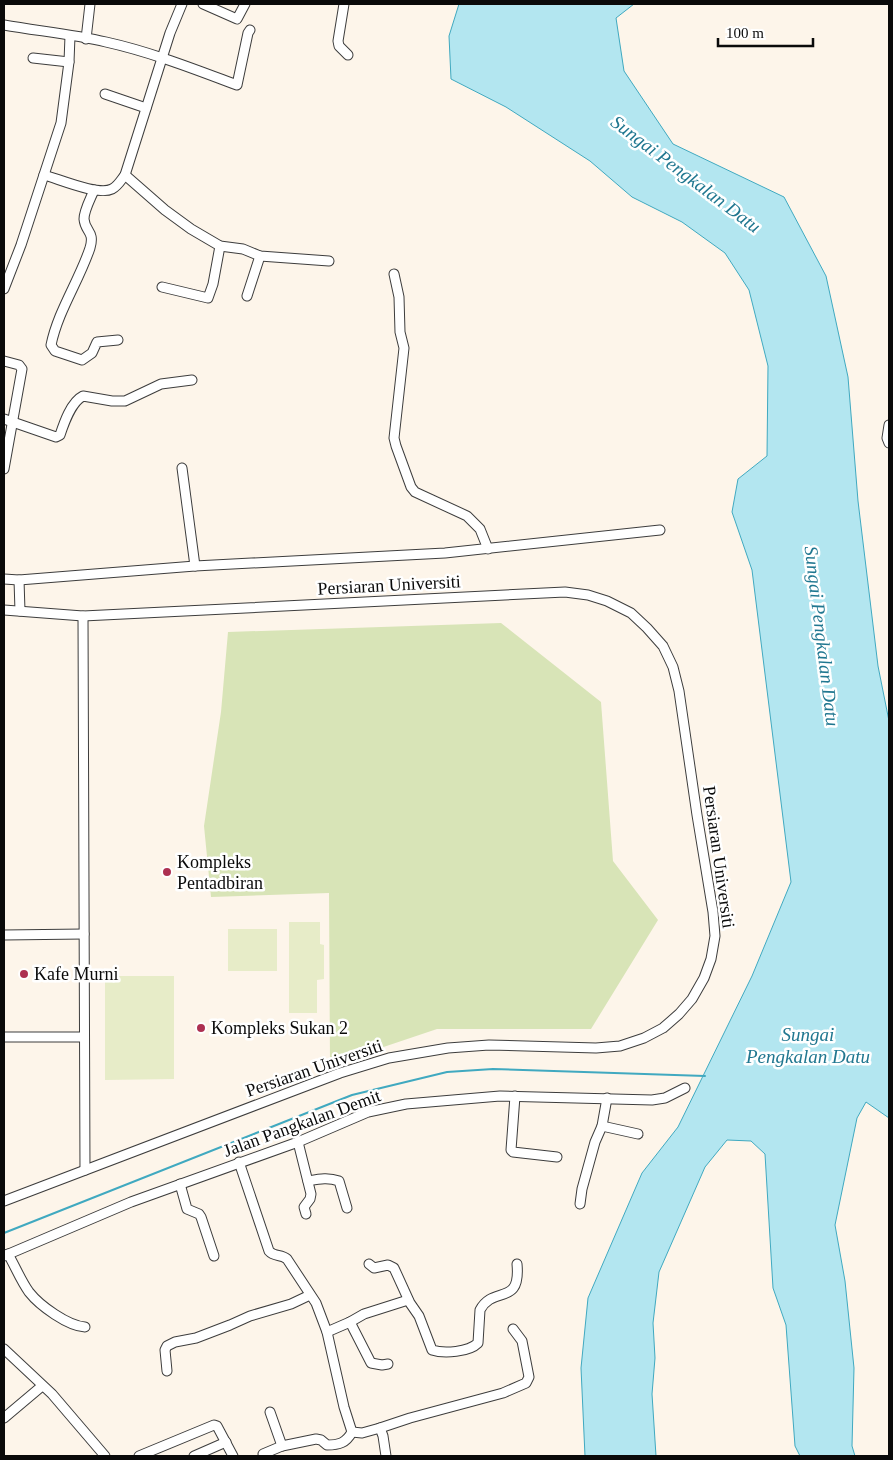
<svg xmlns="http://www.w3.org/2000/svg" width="893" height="1460" font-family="Georgia,serif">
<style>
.green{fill:#d8e4b7}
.pitch{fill:#e7ecc8}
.water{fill:#b3e6f0;stroke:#40a9c0}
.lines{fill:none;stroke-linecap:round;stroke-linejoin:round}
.stream{stroke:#40a9c0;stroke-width:2}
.minor-casing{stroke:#3d3d3d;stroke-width:11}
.minor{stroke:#fff;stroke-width:9}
.poi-dot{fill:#ad3051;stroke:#fff;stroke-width:2}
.labels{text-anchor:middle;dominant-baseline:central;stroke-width:5;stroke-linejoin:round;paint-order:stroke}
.street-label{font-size:18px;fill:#0a0a0a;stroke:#fff}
.poi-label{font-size:18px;fill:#0a0a0a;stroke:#fff;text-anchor:start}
.water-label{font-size:19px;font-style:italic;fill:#207790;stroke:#fff}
</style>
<rect width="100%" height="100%" fill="#fdf5ea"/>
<!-- green -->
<polygon class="green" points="501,623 601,702 613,861 658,920 591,1029 437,1029 330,1065 329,893 211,897 204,826 221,712 228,632"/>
<!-- pitch -->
<g class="pitch">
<polygon points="289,922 320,922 320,944 324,945 324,979 317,980 317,1013 289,1013"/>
<rect x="228" y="929" width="49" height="42"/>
<polygon points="105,976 174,976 174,1079 105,1080"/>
</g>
<!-- water -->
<polygon class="water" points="459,4 634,4 616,18 624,71 673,144 784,197 826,276 848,377 858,501 878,666 889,721 889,1118 866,1102 857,1118 835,1225 845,1281 854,1368 852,1446 855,1456 800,1456 795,1446 786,1325 773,1288 765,1154 751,1141 727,1140 705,1167 659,1272 653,1323 655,1358 652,1394 656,1456 585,1456 581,1368 588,1298 642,1173 678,1127 752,976 791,882 752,570 732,512 738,479 767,456 768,366 749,290 725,253 682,222 632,197 590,161 506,107 451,79 449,36"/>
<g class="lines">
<!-- stream -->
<polyline class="stream" points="4,1233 352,1095 447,1072 493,1069 705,1076"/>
<!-- minor casing -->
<g class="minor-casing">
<g id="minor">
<polyline points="203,4 237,19 245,4"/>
<polyline points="344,4 338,41 339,46 348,55"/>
<path d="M 4,25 C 38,31 72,34 106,42 C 151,52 194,69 237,85 L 248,33 L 250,30"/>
<polyline points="86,39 90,4"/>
<polyline points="33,58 69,62"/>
<polyline points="105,94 146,108"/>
<path d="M 44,175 C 59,179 98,196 112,189 C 118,186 121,180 125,175 L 170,33 L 182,4"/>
<polyline points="125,175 165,210 191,229 220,246 243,249 260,256 329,261"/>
<path d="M 94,190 C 91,198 84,210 84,219 C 85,232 95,231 90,248 C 79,281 58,311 51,345 L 55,351 L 82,360 L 92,353 L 97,342 L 118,340"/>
<polyline points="394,274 399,297 400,332 404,348 394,438 396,446 411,487 415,492 467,516 480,529 488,549"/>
<polyline points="162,287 208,298 213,284 220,246"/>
<polyline points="4,289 21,245 61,123 69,62 70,36"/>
<polyline points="247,296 260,256"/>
<polyline points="4,361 19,365 22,369 4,469"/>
<path d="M 4,419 L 56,437 L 60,435 C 64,423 71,402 83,396 L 112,401 L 125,401 L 161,384 L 192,380"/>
<polyline points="889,425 887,438 889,443"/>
<polyline points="182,468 195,566"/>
<polyline points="4,579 19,580 195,566 445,553 660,530"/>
<polyline points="19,580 20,611"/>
<polyline points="4,610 83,616 565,592 588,595 607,601 631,613 647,628 663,646 673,667 679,691 697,815 713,912 715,936 711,959 704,978 692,999 679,1014 663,1028 644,1038 620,1046 596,1048 489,1045 448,1048 389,1058 340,1073 4,1201"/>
<polyline points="83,616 85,1170"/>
<polyline points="4,935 84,934"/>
<polyline points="4,1037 84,1037"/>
<polyline points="515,1096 511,1150 513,1152 557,1157"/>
<polyline points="602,1126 638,1134"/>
<polyline points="298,1142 311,1194 310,1199 304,1207 306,1214"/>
<path d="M 239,1162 L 269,1251 C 274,1257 281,1254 287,1259 L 316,1303 L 327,1332 L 344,1407 L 352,1432"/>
<path d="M 308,1181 C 319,1179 328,1177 339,1181 L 347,1208"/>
<polyline points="180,1184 187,1209 199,1214 201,1217 214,1256"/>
<polyline points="580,1204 582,1189 595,1142 602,1126 607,1098"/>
<path d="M 8,1254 C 15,1266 21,1281 29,1292 C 40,1306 68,1326 85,1327"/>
<polyline points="4,1256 131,1202 298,1142 368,1112 406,1104 500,1096 652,1100 665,1098 685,1088"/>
<path d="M 369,1264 L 374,1268 L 388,1265 L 394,1268 L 410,1303 L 419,1316 L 432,1350 C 444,1354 469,1352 478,1343 L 480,1310 C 493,1285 521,1307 517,1264"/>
<polyline points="350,1322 371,1363 382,1365 388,1364"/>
<polyline points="327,1332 350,1322 364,1314 408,1300"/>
<polyline points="4,1349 52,1394 105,1456"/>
<polyline points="167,1371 165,1350 167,1346 175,1342 196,1338 230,1325 250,1316 291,1304 310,1295"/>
<polyline points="270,1412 282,1446"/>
<polyline points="4,1418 42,1386"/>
<polyline points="380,1428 383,1436 386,1456"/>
<polyline points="352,1432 362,1433 380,1428 410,1418 503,1393 526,1383 529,1377 522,1341 513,1329"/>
<path d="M 263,1454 L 282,1446 L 316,1439 L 321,1440 L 327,1445 C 339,1445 346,1443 352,1432"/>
<polyline points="139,1456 214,1425 217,1426 233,1456"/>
<polyline points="194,1456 226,1442"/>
</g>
</g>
<!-- minor -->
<use href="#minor" class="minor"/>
</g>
<!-- markers -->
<g class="poi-dot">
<circle cx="167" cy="872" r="5"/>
<circle cx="24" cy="974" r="5"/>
<circle cx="201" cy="1028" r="5"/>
</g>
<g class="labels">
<!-- street labels -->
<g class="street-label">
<text transform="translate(389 585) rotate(-3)">Persiaran Universiti</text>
<text transform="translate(719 857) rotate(82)">Persiaran Universiti</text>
<text transform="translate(314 1068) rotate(-19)">Persiaran Universiti</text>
<text transform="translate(302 1123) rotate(-20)">Jalan Pangkalan Demit</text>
</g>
<!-- poi labels -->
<g class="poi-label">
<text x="177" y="862">Kompleks<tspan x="177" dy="21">Pentadbiran</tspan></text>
<text x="34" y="974">Kafe Murni</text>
<text x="211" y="1028">Kompleks Sukan 2</text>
</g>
<!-- water labels -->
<g class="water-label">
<text transform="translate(686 174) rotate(37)">Sungai Pengkalan Datu</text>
<text transform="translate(822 636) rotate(83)">Sungai Pengkalan Datu</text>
<text x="808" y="1034">Sungai<tspan x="808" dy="22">Pengkalan Datu</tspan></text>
</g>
</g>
<!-- border -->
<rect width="893" height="1460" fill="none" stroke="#0a0a0a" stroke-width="10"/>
<!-- scale -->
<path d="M718 38v8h95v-8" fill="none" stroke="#0a0a0a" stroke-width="2.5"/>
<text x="726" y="38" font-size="15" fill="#0a0a0a" stroke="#ffffff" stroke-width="4" paint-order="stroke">100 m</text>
</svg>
